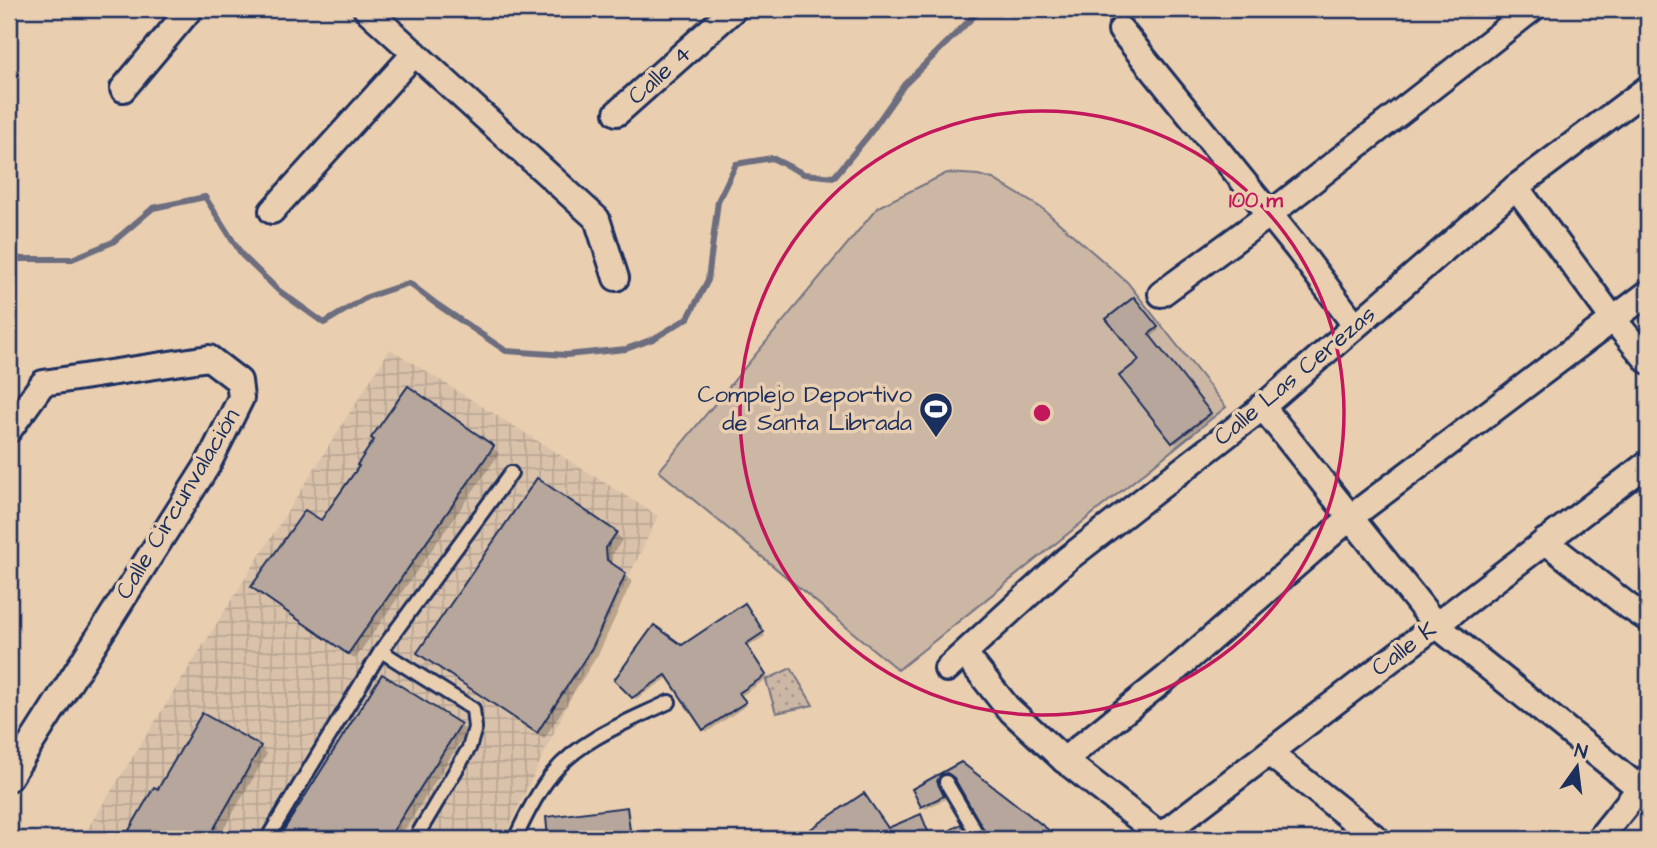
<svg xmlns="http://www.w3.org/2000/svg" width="1657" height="848" font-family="'Architects Daughter',sans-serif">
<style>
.industrial{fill:url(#industrial-grid)}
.grass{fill:url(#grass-dots);stroke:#737381;stroke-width:2}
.park{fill:#cbb7a4;stroke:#737381;stroke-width:2}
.shadow{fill:#0003}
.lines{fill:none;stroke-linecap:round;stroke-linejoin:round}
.stream{stroke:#6c6d7e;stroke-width:6}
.building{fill:#b6a69c;stroke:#1b2f5e;stroke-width:2}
.service-casing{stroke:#1b2f5e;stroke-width:18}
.minor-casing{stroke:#1b2f5e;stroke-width:30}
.service{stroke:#e9ceb0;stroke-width:12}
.minor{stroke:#e9ceb0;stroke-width:24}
.ring{fill:none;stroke:#c2185b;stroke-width:3.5}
.labels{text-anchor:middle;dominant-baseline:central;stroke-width:7;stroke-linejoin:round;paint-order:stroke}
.street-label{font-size:24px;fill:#1b2f5e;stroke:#e9ceb0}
.poi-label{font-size:24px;fill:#1b2f5e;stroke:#e9ceb0;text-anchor:end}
.centre{fill:#c2185b;stroke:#e9ceb0;stroke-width:3.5}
.ring-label{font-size:21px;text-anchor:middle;font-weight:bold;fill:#c2185b;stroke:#e9ceb0;stroke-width:7;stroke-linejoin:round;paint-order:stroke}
</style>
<defs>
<pattern id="industrial-grid" width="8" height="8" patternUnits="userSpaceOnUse" patternTransform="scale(1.75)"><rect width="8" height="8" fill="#dac2aa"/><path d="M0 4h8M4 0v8" fill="none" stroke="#baa795"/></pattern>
<pattern id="grass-dots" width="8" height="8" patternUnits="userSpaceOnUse" patternTransform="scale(1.75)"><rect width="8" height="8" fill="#cbb7a4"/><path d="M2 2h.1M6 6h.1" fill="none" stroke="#a49589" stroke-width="1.8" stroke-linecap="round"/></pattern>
</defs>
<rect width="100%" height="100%" fill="#e9ceb0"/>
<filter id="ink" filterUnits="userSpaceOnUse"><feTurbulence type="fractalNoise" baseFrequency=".0143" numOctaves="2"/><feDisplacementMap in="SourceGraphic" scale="14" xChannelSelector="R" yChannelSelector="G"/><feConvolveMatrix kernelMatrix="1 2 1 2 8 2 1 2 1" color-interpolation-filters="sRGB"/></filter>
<g filter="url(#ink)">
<!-- industrial -->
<polygon class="industrial" points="390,349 658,516 503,839 81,839"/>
<!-- grass -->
<polygon class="grass" points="791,668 813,705 776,713 766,680"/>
<!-- park -->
<polygon class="park" points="947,173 978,175 993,179 1043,209 1127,282 1226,407 898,670 659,471 878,207"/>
<!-- shadow -->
<g class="shadow">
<polygon points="1137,302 1159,330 1150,338 1212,416 1176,444 1142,361"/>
<polygon points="376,440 493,447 499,454 355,659 260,593 321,523 361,466"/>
<polygon points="616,533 622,540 612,555 613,566 632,581 599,653 544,739 419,653"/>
<polygon points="748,608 765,636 747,647 768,678 741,696 747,705 707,732 669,677 636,699 616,680 682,647"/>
<polygon points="382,676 460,725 467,731 399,839 280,839"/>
<polygon points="203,715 260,747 267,754 218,839 126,839 155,789 159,792"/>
<polygon points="961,764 1055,838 989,839 989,834 954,777 949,775 940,781 940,790 946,799 925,809 914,789"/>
<polygon points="863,795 889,830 923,819 932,839 801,839"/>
<polygon points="626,809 629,812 632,839 550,839 548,818"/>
</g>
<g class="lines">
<!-- stream -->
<polyline class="stream" points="9,254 20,259 72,259 113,242 153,208 205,197 242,255 278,290 324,323 367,297 409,283 435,303 506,351 566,355 626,349 653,339 688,318 708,280 718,201 736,164 772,158 804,174 834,177 868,136 904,85 981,9"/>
</g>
<!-- building -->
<g class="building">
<polygon points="1134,297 1158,327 1149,334 1211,413 1172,443 1119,376 1139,360 1106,319"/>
<polygon points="408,386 494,446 348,654 251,587 305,510 321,520 359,466 357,465 374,440 371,438"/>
<polygon points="537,478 617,532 606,548 607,560 626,573 593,646 537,733 417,653"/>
<polygon points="745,603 764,632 746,644 766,675 739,693 746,702 703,730 666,675 632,698 614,680 654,625 682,645"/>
<polygon points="382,674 461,724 388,839 278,839"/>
<polygon points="202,713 261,746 208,839 124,839 154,787 158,789"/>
<polygon points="961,762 1008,798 1060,839 989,839 954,778 947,773 941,775 937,781 944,796 921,807 912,789"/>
<polygon points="864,793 888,828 921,814 931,839 796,839"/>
<polygon points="627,807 631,839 548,839 546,817"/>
<polygon points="961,824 970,839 935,839"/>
</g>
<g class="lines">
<!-- service casing -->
<g class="service-casing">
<g id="service">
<polyline points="381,651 473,709 475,728 469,748 415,839"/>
<polyline points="946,782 980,839"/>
<polyline points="267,839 381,651 511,473"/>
<path d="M 515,839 C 525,817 537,792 553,773 C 582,738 630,721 669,702"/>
</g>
</g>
<!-- minor casing -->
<g class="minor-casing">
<g id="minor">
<polyline points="366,9 597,219 616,278"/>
<polyline points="1121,30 1297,248 1355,325"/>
<polyline points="123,89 190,9"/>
<polyline points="617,113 734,9"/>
<polyline points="1516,187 1613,319 1648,361"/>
<polyline points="272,211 415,53"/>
<polyline points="1161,294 1270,214 1532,9"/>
<polyline points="1262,406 1436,625 1648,795"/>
<polyline points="9,430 43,383 209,358 239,381 241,398 207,466 9,778"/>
<polyline points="1545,541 1628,606 1648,619"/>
<polyline points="965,654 1007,707 1064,760 1165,839"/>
<polyline points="947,669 1066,560 1254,414 1516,187 1648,88"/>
<polyline points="1269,753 1377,839"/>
<polyline points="1064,760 1166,678 1351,517 1648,293"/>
<polyline points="1160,836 1648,463"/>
<polyline points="1599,839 1648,778"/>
</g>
</g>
<!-- service -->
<use href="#service" class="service"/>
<!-- minor -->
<use href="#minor" class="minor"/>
</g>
</g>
<!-- distance rings -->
<circle class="ring" cx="1042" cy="413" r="302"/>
<!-- icons -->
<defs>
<g id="stadium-pin" transform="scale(1.75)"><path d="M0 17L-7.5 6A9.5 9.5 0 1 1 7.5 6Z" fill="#1b2f5e" stroke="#e9ceb0"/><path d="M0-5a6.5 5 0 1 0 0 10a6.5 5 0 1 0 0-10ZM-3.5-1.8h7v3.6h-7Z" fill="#fff"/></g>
</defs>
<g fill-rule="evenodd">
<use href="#stadium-pin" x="936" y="409"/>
</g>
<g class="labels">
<!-- street labels -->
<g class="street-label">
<text transform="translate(660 75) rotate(-42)">Calle 4</text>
<text transform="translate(1295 376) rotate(-40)">Calle Las Cerezas</text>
<text transform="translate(178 504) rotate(-59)">Calle Circunvalación</text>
<text transform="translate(1404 649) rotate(-37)">Calle K</text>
</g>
<!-- poi labels -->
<g class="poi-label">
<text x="912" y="395">Complejo Deportivo<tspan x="912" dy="28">de Santa Librada</tspan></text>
</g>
</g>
<circle cx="1042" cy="413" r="10" class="centre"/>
<g class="ring-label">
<text x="1256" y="207">100 m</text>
</g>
<!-- margin -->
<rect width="1657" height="848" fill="none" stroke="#e9ceb0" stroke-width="35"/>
<rect x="18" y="18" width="1622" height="813" fill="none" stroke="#1b2f5e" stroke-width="2.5" filter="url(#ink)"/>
<!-- north arrow -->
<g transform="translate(1577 767) rotate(14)" stroke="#e9ceb0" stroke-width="5" paint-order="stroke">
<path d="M0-5L12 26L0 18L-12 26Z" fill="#1b2f5e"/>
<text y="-10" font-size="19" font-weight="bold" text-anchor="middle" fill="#1b2f5e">N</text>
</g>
</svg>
